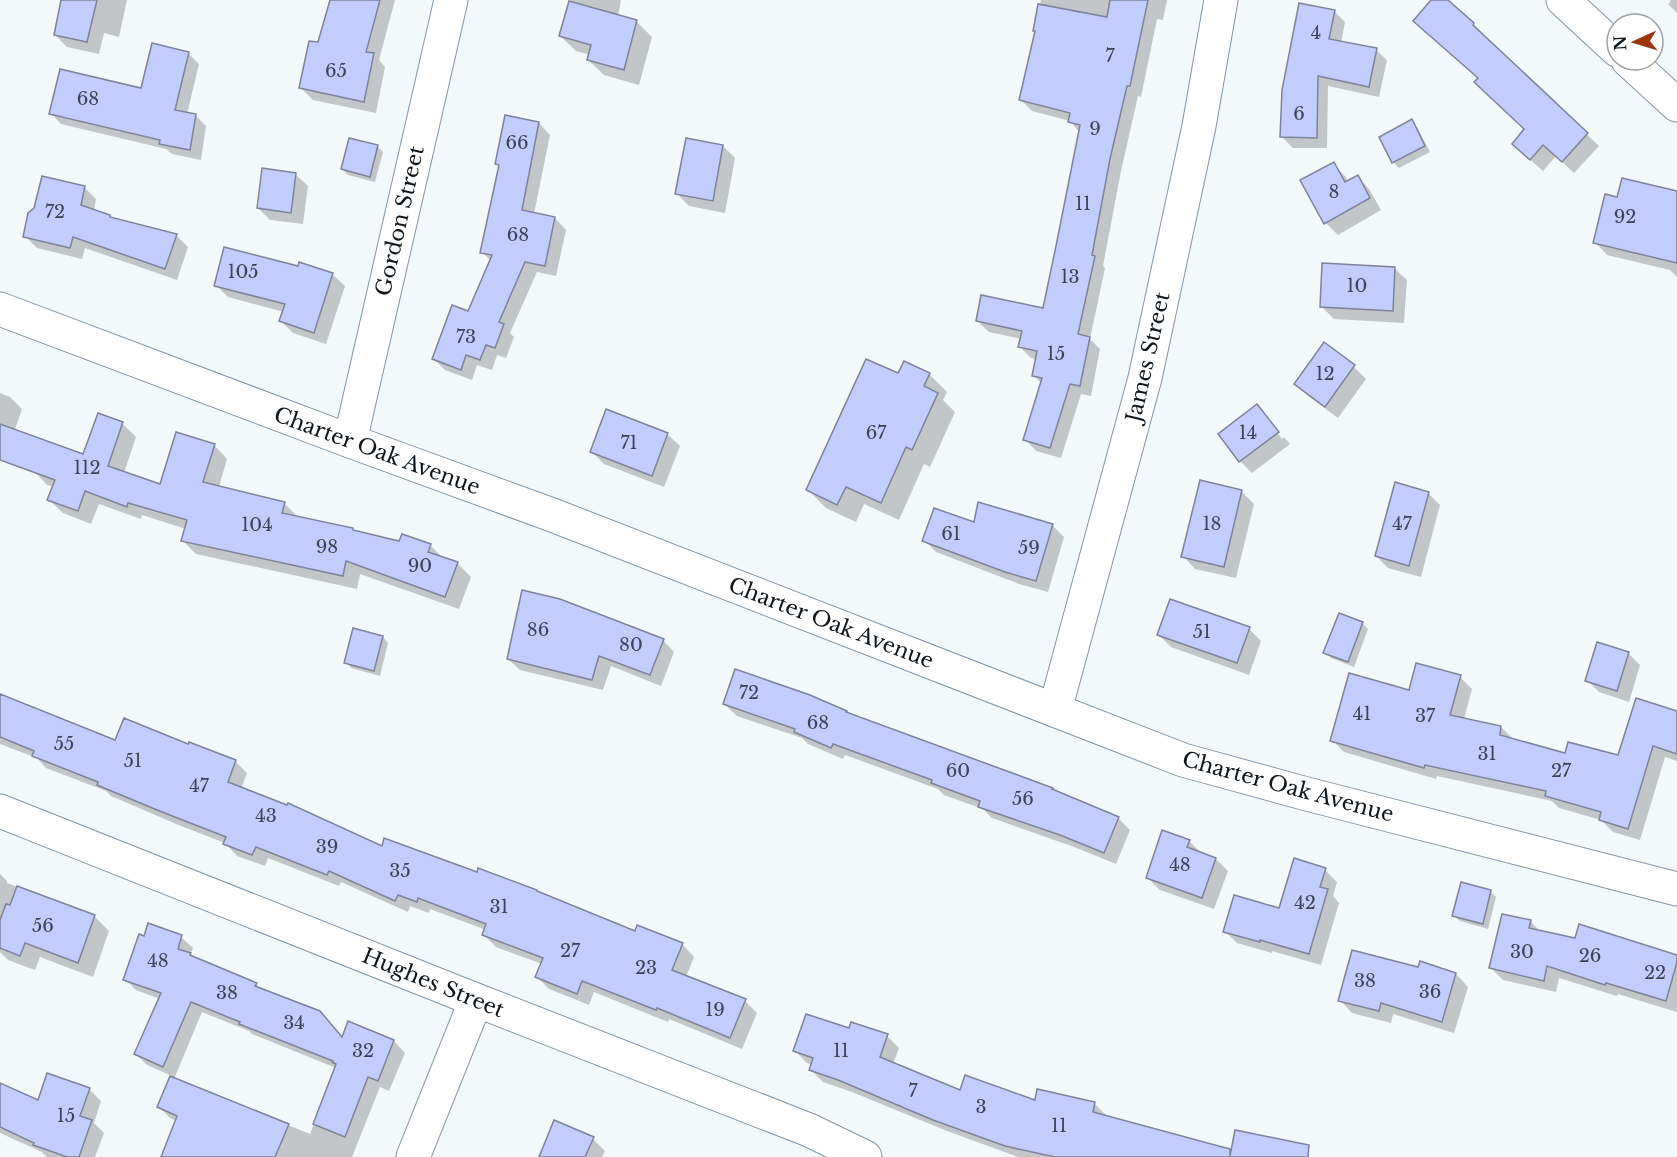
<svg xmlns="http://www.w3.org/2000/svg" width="1677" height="1157" font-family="'Libre Baskerville',serif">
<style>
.shadow{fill:#0003;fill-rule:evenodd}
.building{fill:#c2ccfd;stroke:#7e8399;stroke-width:1.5}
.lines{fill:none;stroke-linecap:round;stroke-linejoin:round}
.street-casing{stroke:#8195a6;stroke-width:35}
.secondary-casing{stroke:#8195a6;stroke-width:35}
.street{stroke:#fff;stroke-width:33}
.secondary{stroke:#fff;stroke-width:33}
.labels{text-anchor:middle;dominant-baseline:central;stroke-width:4.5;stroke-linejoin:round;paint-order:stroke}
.number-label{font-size:18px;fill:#3c4455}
.street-label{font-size:21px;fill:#10171d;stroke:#fff}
</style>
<rect width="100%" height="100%" fill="#f3f8fb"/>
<!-- shadow -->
<g class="shadow">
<polygon points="63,0 127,0 119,37 104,33 99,54 67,47 55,35"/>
<polygon points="331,0 395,0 379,60 385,67 376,113 313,100 301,88 319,44"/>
<polygon points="571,0 621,0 618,16 637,22 652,37 639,85 604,75 588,60 590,55 576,51 560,36"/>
<polygon points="1041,0 1167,0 1163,20 1157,19 1141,97 1138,96 1121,171 1103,266 1105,268 1090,339 1100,349 1091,396 1081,394 1061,458 1036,451 1025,439 1042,384 1034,376 1037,359 1031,358 1020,347 1022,339 989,332 977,321 1044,310 1080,133 1070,121 1032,111 1021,100 1037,32 1035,30"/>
<polygon points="1433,0 1446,0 1473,24 1485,36 1484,37 1599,146 1574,173 1556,156 1543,171 1526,156 1526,130 1479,79"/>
<polygon points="1670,0 1677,0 1677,13 1668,4 1671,1"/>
<polygon points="1334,11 1345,22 1341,43 1376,50 1387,60 1379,97 1328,86 1327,148 1293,148 1282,137"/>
<polygon points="188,53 199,64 187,114 196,116 206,126 201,160 172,154 166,149 61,124 51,113 142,90"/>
<polygon points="1411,121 1417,127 1430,152 1399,168 1393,162 1381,138"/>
<polygon points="539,123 550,135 534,214 555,218 566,230 556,276 537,272 510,333 514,337 506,358 497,355 492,370 477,365 472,380 445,370 434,359 469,313 491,261 482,252 500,167 497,163"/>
<polygon points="377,146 383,152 375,182 348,175 342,169"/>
<polygon points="723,146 735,158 725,213 689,206 677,194"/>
<polygon points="1333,164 1345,176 1348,181 1357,176 1369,189 1381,210 1338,235 1326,223"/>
<polygon points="295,174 308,186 303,224 270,220 258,208"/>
<polygon points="84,187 96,199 94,211 112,219 176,235 188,247 177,280 85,248 82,259 37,248 25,236"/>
<polygon points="1618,199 1677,226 1677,277 1670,270 1607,255 1595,242"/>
<polygon points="299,267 332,274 345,286 326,344 293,333 281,321 284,312 228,297 216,285"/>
<polygon points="1394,268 1407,280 1404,323 1334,319 1322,307"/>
<polygon points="1324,345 1354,367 1366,379 1338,418 1308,396 1296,384"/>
<polygon points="929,374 947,392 943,400 955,412 930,467 924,464 899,520 864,504 856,522 826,508 808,490 899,375"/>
<polygon points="0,393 10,397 22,409 9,447 0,443"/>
<polygon points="1257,406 1268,417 1265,417 1282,439 1284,437 1290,444 1252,473 1240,461 1220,435"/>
<polygon points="122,423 136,437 124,473 161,486 214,445 227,459 219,487 284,503 298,517 400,543 430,545 444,559 457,563 471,577 459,609 360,574 357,589 196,554 182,540 186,529 142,515 141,519 99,504 91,524 63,513 49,500 54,487 47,485 34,471 84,456"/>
<polygon points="667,434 680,446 664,487 604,464 592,452"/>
<polygon points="1201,482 1242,492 1254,504 1236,578 1195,569 1183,556"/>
<polygon points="1428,493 1440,505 1421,577 1388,568 1376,556"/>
<polygon points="1052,525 1064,537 1048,592 1019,584 936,552 924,540"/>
<polygon points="1362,623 1368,629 1354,667 1331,658 1325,652"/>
<polygon points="1249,629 1261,641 1249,675 1171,647 1159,635"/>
<polygon points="383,637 388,643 380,676 351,668 346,662"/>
<polygon points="663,640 674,652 661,686 611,666 603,690 520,670 508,659"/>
<polygon points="1628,653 1640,665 1629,702 1599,692 1587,680"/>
<polygon points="1460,677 1472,689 1464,719 1501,727 1513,739 1566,755 1619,757 1677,712 1677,761 1665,757 1640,840 1613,832 1601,820 1559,808 1552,801 1437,776 1436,779 1344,752 1332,740 1410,692"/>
<polygon points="0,696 116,742 189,746 235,761 247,773 241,789 382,848 635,933 682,944 694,957 686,977 745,1001 757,1013 742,1049 669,1019 668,1022 594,992 589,1005 549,989 537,977 542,964 496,947 484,935 486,930 430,909 429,913 410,906 408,912 341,882 339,886 268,858 265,866 237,856 225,843 176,824 111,796 106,791 46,768 37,758 0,744"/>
<polygon points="724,704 846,712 849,715 1052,789 1055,792 1118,818 1130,830 1116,864 1074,847 992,818 983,809 944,795 938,789 845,755 843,759 808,744 802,738 737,716"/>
<polygon points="1189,841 1202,854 1216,859 1228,871 1214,909 1160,890 1148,878"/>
<polygon points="1325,870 1337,882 1333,896 1339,903 1321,965 1272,951 1272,953 1237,943 1225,931 1280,910"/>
<polygon points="0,874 7,881 7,883 94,916 109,931 93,977 40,957 35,970 8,960 0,952"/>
<polygon points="1490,891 1496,897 1488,929 1460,921 1454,916"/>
<polygon points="1530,921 1541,932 1576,940 1677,956 1677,1012 1618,994 1617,996 1559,978 1556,992 1503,980 1491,968"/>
<path d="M 181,937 L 193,948 L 190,955 L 194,959 L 256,984 L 261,989 L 343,1038 L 349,1023 L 394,1041 L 405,1053 L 389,1091 L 380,1087 L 352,1157 L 162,1157 L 177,1121 L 170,1118 L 159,1107 L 172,1076 L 147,1065 L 136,1054 L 160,999 L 136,990 L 125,979 ZM 202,1012 L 249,1031 L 252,1034 L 336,1068 L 310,1134 L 174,1079 Z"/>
<polygon points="1421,963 1456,974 1468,987 1454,1033 1393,1014 1391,1023 1352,1013 1340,1000 1419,969"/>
<polygon points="850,1030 887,1036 899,1048 893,1064 961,1092 1036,1102 1095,1104 1107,1116 1188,1139 1273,1157 1018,1157 947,1131 852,1092 823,1082 811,1070 812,1065 807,1063 795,1051"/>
<polygon points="0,1085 39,1102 89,1089 101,1101 94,1123 104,1133 95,1157 47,1157 42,1152 0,1133"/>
<polygon points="593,1139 605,1151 602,1157 540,1157"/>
</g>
<!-- building -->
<g class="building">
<polygon points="61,0 97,0 87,42 54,35"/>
<polygon points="330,0 380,0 366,52 374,53 364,102 299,88 309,41 318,42"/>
<polygon points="1110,0 1148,0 1130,86 1127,86 1110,159 1092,255 1095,256 1078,334 1090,337 1080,386 1070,384 1050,448 1023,440 1042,378 1032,376 1037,351 1018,347 1022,331 976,321 981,295 1043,308 1056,246 1080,125 1068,122 1070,113 1019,100 1035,31 1033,31 1038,4 1107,17"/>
<polygon points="1431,0 1448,0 1474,23 1473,25 1588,133 1562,162 1543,145 1530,160 1512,144 1524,129 1474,82 1478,78 1413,21"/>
<polygon points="569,1 637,20 624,70 587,60 591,45 559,36"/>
<polygon points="1299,3 1335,10 1329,39 1377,48 1369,87 1318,76 1317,138 1280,137 1282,90"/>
<polygon points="152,43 189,52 175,110 196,114 190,150 159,144 160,140 49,114 60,69 141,88"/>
<polygon points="505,115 539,122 522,210 555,217 545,266 525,262 499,322 504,324 495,348 486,345 480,360 466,355 461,370 432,359 452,305 468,311 492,255 480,253 499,165 495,164"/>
<polygon points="1412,119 1425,146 1392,163 1379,137"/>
<polygon points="349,138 378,145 370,177 341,169"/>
<polygon points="686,138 723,145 713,201 675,194"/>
<polygon points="1334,162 1345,182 1358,175 1370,198 1324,224 1300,180"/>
<polygon points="262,168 296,173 291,213 257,208"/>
<polygon points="42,176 85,186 81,205 110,215 110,217 177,234 165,269 73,237 70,248 23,237 28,213 34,208"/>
<polygon points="1622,178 1677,191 1677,263 1593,243 1605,194 1617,197"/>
<polygon points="224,247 298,266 299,262 333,273 314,333 279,321 285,304 214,286"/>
<polygon points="1322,263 1395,267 1393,311 1320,307"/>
<polygon points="1324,342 1355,365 1325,407 1294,384"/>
<polygon points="866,359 898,373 904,361 930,373 924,386 938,393 912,450 906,447 881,503 846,487 837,505 806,490"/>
<polygon points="1257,404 1279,432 1239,462 1218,434"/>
<polygon points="606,409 668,433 652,476 590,452"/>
<polygon points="98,413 123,422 108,466 160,484 176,432 215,444 203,482 285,502 282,513 353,528 353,530 399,541 402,534 431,544 428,552 458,562 445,597 346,561 343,576 181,541 187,520 128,503 127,507 85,491 78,511 47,500 55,480 0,460 0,424 83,454"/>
<polygon points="1200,480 1242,490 1224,567 1181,557"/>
<polygon points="1395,482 1429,492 1409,566 1375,556"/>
<polygon points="978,502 1053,524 1036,581 1005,572 922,541 934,508 974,522"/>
<polygon points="522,590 560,599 664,639 650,675 599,656 592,680 507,659"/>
<polygon points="1170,599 1250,627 1237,663 1157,635"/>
<polygon points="1339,613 1363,622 1348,662 1323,653"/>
<polygon points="353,628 383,636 374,671 344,663"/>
<polygon points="1597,642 1629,652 1617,691 1585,681"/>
<polygon points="1416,663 1461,675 1450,715 1501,726 1500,735 1565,753 1568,742 1618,755 1636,698 1677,711 1677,754 1653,746 1628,829 1599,820 1601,812 1545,796 1546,791 1425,765 1424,768 1330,741 1349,673 1409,690"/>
<polygon points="735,669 810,695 847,711 846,712 1053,788 1052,789 1119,817 1104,853 1060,835 978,807 980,801 931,783 932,780 833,744 831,748 794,732 795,729 723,704"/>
<polygon points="0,694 115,740 124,718 188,744 189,742 236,760 228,782 287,805 288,803 382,846 384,838 477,872 478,868 537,890 537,891 635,931 637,925 683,943 672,970 746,999 730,1038 657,1008 656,1010 582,981 577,994 535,977 543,958 482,935 486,924 418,898 417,902 398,895 395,901 329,871 327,875 256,847 252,855 223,844 226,837 162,812 97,785 98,782 32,756 34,751 0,737"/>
<polygon points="1162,830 1190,840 1187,847 1216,858 1202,898 1146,878"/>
<polygon points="1294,858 1326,868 1320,887 1328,889 1309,954 1260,940 1260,942 1223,932 1234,895 1279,908"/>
<polygon points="1461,882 1491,890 1483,924 1452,916"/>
<polygon points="17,886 95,915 78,963 25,943 20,956 0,948 0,920 6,904 10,905"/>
<polygon points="1502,914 1531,920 1529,928 1575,938 1579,924 1677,955 1677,962 1666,1001 1606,983 1605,985 1547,966 1544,981 1489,968"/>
<polygon points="148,923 182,935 178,949 191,953 190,955 257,983 255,986 320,1011 342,1037 348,1021 394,1040 378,1081 368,1077 345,1137 313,1124 336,1064 332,1062 333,1061 239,1024 240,1022 191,1002 163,1067 134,1054 161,993 123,980 139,934 144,936"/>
<polygon points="1352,950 1418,967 1420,961 1456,973 1442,1022 1381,1003 1379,1011 1338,1001"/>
<polygon points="806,1014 849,1028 851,1022 888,1034 880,1057 960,1090 965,1075 1035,1100 1037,1089 1095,1102 1093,1112 1230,1149 1230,1156 1235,1130 1309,1145 1308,1157 1055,1157 1005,1146 933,1120 838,1080 809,1070 813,1058 793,1051"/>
<polygon points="47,1073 90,1088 80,1116 92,1120 79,1157 67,1157 33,1145 34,1143 0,1127 0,1083 38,1100"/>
<polygon points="170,1076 289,1124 275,1157 161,1157 177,1116 157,1107"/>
<polygon points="554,1120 594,1137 585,1157 539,1157"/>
</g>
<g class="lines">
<!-- street casing -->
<g class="street-casing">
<g id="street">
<polyline points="1563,0 1617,50"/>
<polyline points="1628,60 1677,105"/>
<polyline points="350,441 451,0"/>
<polyline points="1055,710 1145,378 1199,126 1221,0"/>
<polyline points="0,811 476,1000 809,1130 865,1157"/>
<polyline points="413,1157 476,1000"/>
</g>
</g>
<!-- secondary casing -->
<g class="secondary-casing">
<polyline id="secondary" points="0,309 350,441 555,516 1183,760 1303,793 1677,889"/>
</g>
<!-- street -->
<use href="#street" class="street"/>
<!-- secondary -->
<use href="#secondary" class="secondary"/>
</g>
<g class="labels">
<!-- number labels -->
<g class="number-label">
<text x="1316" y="33">4</text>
<text x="1110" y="56">7</text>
<text x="336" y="71">65</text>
<text x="88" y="99">68</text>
<text x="1299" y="114">6</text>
<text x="1095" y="129">9</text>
<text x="517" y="143">66</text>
<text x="1334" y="192">8</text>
<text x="1083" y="204">11</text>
<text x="55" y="212">72</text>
<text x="1625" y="217">92</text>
<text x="518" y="235">68</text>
<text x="243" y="272">105</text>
<text x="1070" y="277">13</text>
<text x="1357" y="286">10</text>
<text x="466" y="337">73</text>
<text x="1056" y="354">15</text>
<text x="1325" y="374">12</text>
<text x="876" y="433">67</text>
<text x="1248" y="433">14</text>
<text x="629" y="443">71</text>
<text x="87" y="468">112</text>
<text x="1212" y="524">18</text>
<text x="1402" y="524">47</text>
<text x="257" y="525">104</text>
<text x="951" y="534">61</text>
<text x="327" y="547">98</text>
<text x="1029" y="548">59</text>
<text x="420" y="566">90</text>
<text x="538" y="630">86</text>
<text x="1202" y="632">51</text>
<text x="631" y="645">80</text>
<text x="749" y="693">72</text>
<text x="1362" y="714">41</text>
<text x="1425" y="716">37</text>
<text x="818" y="723">68</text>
<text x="64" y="744">55</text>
<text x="1487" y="754">31</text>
<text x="133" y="761">51</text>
<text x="958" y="771">60</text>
<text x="1561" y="771">27</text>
<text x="199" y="786">47</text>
<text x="1023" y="799">56</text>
<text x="266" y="816">43</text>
<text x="327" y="847">39</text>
<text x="1180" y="865">48</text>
<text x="400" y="871">35</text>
<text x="1305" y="903">42</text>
<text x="499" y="907">31</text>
<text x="43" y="926">56</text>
<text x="570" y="951">27</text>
<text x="1522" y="952">30</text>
<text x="1590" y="956">26</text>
<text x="158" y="961">48</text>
<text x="646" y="968">23</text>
<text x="1655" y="973">22</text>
<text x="1365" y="981">38</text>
<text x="1430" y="992">36</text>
<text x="227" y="993">38</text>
<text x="715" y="1010">19</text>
<text x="294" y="1023">34</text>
<text x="363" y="1051">32</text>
<text x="841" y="1051">11</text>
<text x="913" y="1091">7</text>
<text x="981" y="1107">3</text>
<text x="66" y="1116">15</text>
<text x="1059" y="1126">11</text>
</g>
<!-- street labels -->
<g class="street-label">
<text transform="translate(400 221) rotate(-77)">Gordon Street</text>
<text transform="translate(1148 357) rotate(-77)">James Street</text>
<text transform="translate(377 451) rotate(20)">Charter Oak Avenue</text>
<text transform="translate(831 623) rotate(21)">Charter Oak Avenue</text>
<text transform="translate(1288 787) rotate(15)">Charter Oak Avenue</text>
<text transform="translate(433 983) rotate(22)">Hughes Street</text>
</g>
</g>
<!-- north arrow -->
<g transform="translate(1635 42) rotate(266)"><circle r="28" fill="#ffffff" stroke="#9fa2a5" stroke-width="1.5"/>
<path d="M0-4.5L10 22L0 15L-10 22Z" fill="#9b350d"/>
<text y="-9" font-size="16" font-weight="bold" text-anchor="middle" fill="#10171d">N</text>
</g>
</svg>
